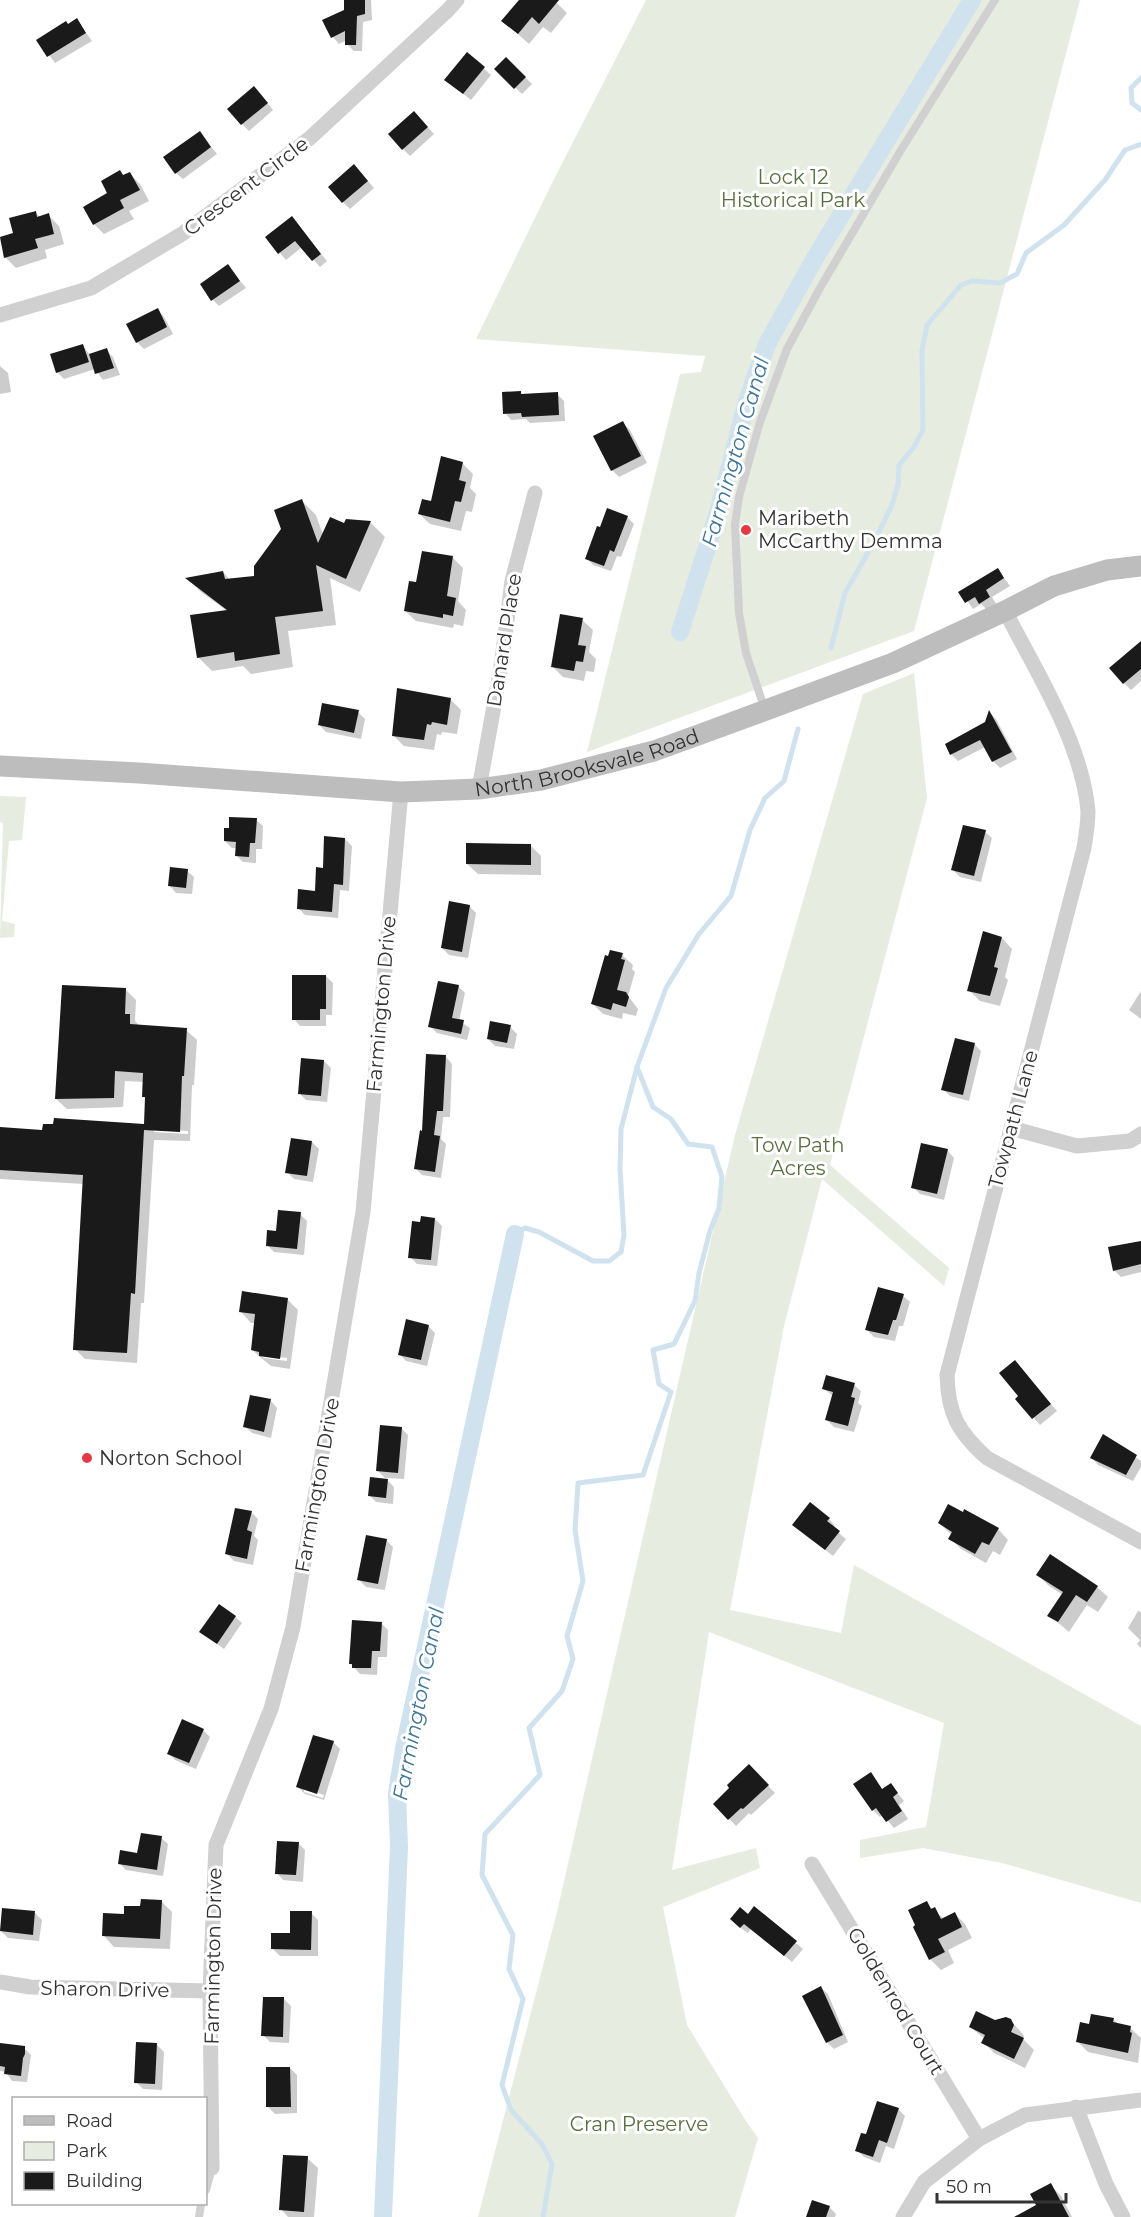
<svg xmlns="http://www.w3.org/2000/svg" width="1141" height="2217" font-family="Montserrat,sans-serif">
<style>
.green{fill:#e6ecdf}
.shadow{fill:#0003;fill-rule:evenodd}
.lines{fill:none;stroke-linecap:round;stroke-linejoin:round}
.stream{stroke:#cfe2ee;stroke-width:5}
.canal{stroke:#cfe2ee;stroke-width:18}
.building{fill:#1a1a1a}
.service{stroke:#d0d0d0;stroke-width:8}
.minor{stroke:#d0d0d0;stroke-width:15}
.secondary{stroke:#bdbdbd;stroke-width:21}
.poi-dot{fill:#e63946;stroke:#fff;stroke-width:2}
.labels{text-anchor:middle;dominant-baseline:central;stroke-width:6;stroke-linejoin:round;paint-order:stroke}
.park-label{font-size:20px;fill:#56703f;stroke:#fff}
.street-label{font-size:20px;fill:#333;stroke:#fff}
.poi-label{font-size:20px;fill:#333;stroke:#fff;text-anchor:start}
.water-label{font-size:21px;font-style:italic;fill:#3f7597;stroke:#fff}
</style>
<rect width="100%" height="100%" fill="#fff"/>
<!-- green -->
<g class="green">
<polygon points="646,0 1080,0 914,631 587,752 680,374 701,372 705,356 476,339 553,181"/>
<polygon points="914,673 927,798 830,1165 949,1268 944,1286 822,1179 784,1326 730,1610 841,1633 854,1565 1141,1726 1141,1903 1002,1863 923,1848 860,1858 860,1840 926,1827 944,1723 709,1632 672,1870 756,1848 760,1868 663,1907 687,2025 744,2118 758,2138 735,2217 478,2217 557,1912 735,1135 863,694"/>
<polygon points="0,796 26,797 22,840 9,841 2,921 15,924 14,937 0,938 3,823 0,822"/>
</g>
<!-- shadow -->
<g class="shadow">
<polygon points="345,0 371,0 372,20 363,22 362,51 354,51 347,44 347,40 339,44 326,29 324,21 345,10"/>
<polygon points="521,0 554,0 567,13 551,33 543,27 529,44 503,21"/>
<polygon points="77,20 92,41 55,63 38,40"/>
<polygon points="467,54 491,75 471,100 453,86"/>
<polygon points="506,59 532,84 522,94 496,69"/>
<polygon points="261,95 273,110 249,131 242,124"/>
<polygon points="421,120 434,134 410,156 403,149"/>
<polygon points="200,133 217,154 183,179 176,173"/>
<polygon points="120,172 124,176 130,174 140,184 149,201 129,211 134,219 104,234 94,224"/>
<polygon points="361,173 374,188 350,209 343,202"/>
<polygon points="35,212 40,217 48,215 59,226 64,244 45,250 47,258 16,268 5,257 0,239 15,234"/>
<polygon points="292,218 327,261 320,267 302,247 286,260 267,238"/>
<polygon points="228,266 246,288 219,306 213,300"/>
<polygon points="158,310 164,317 173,334 144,349 137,342"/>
<polygon points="82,345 90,355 106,350 113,357 120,375 103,380 95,369 64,379 57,372"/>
<polygon points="0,366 8,373 11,392 0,394"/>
<polygon points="520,392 524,396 557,394 564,401 565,421 530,423 526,419 511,420 505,413"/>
<polygon points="623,423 630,430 647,463 619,477 612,470"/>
<polygon points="462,463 473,474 470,488 476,494 472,512 466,511 461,531 430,524 419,514 432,503"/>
<polygon points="302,501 316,515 323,535 345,525 346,521 371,523 385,537 360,592 330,578 336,625 288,631 293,667 251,674 243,666 212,671 198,657 227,611 201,592 188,579 223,572 230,580 255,577"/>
<polygon points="627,517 634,524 621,557 617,556 611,571 593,565 587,558 601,529"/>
<polygon points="452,557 463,568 458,601 466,610 463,626 454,624 453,628 416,621 405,611 418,584"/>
<polygon points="998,570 1010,586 992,597 996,604 987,610 981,604 973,609 961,592"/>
<polygon points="582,620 593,630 589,652 596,659 594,672 586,671 584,681 563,677 552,666"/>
<polygon points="1141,643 1141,681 1131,690 1124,683"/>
<polygon points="450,699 461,710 457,734 442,732 441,735 437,734 434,750 404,746 393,735"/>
<polygon points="358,712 365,719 361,739 326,732 319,725"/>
<polygon points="990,713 996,719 1017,759 1000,768 993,761 985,747 958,761 951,754 986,723"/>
<polygon points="256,820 263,826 262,849 256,849 256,863 243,862 236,855 237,848 232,848 225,841"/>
<polygon points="985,832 992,838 981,882 960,877 953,870"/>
<polygon points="345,839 352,846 349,891 340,890 338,918 305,915 298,908 317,892 324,869"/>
<polygon points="531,846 541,856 541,875 478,874 467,864"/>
<polygon points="187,871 194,877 192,894 176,893 170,886"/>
<polygon points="469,906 476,913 468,958 449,955 442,948"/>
<polygon points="1002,938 1012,949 1005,977 1008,980 1000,1006 980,1001 969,990"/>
<polygon points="622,955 633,965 632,969 635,972 628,996 638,1009 636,1016 623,1013 622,1019 603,1014 593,1004"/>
<polygon points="326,976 333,983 332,1015 326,1015 326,1026 300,1026 294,1019"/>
<polygon points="458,986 465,993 459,1021 470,1028 467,1040 437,1033 430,1026"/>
<path d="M 126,990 L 136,1000 L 135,1021 L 141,1027 L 186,1030 L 197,1040 L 194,1085 L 192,1085 L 190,1141 L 154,1140 L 144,1303 L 141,1303 L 137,1363 L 85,1359 L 75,1349 L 84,1184 L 0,1179 L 0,1128 L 44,1131 L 146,1126 L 147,1100 L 143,1096 L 144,1082 L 125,1081 L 123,1107 L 67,1109 L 56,1099 ZM 154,1129 L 188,1131 L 188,1134 L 154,1132 Z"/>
<polygon points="1141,991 1141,1019 1129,1010"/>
<polygon points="510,1027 517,1034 514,1049 495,1046 488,1039"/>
<polygon points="974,1044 981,1051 969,1101 950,1096 943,1089"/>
<polygon points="446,1057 452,1064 450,1117 443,1117 441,1139 446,1144 441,1178 422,1175 415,1168 423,1132"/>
<polygon points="324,1061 331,1068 327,1102 306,1100 299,1093"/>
<polygon points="312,1142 319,1149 313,1182 294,1179 287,1172"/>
<polygon points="922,1145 948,1151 954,1158 944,1200 920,1194 913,1187"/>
<polygon points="300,1214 307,1221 304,1255 274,1252 267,1245 277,1233"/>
<polygon points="435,1219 442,1226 437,1266 417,1264 410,1257 422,1224"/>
<polygon points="1141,1243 1141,1272 1121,1277 1114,1270"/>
<polygon points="903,1296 910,1302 903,1326 899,1326 895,1341 874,1337 867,1330"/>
<path d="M 287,1299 L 298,1310 L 290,1369 L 271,1366 L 252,1350 L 256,1323 L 251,1323 L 241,1312 ZM 260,1355 L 287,1358 L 287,1361 L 264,1358 Z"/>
<polygon points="428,1326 435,1333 427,1366 406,1361 399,1354"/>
<polygon points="1021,1369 1057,1411 1040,1425 1017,1399 1020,1396"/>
<polygon points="854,1385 861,1391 858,1403 862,1406 854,1432 834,1427 827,1420 833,1396 824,1389"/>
<polygon points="271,1401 277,1408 271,1438 252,1433 245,1426"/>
<polygon points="401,1428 408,1435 404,1479 385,1478 378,1471"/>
<polygon points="1103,1436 1141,1461 1141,1467 1133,1481 1098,1465 1092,1458"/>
<polygon points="387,1480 394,1487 393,1504 376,1502 370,1496"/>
<polygon points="251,1512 258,1519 254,1536 258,1540 253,1565 234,1561 227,1554"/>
<polygon points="829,1519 835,1526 833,1528 846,1539 833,1556 794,1525"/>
<polygon points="939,1523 998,1529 1008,1540 1000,1555 993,1551 986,1563 961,1549 950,1538 952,1535"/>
<polygon points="386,1540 393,1547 385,1590 366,1587 359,1580"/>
<polygon points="1038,1575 1097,1587 1108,1597 1098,1612 1087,1605 1069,1632 1049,1615 1063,1595 1049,1586"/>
<polygon points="1138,1611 1141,1612 1141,1648 1137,1644 1140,1640 1128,1628"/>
<polygon points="235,1617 242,1623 224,1649 201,1632"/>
<polygon points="382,1624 388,1630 387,1657 378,1657 377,1675 360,1674 350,1663"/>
<polygon points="203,1730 210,1737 196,1769 175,1760 169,1753"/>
<path d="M 333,1742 L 340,1749 L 324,1800 L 305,1794 L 298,1787 ZM 304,1788 L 324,1795 L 323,1798 L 304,1792 Z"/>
<polygon points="749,1766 775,1793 751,1815 749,1813 736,1826 715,1804 732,1788"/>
<polygon points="870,1774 883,1790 891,1785 904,1801 899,1805 908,1819 894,1828 883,1815 880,1817 873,1810"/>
<polygon points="161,1838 168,1844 163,1876 126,1870 119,1863 139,1855"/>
<polygon points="298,1843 305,1850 303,1882 283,1880 277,1873"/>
<polygon points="161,1901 172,1912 170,1949 114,1947 104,1936 125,1916"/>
<polygon points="926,1903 944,1919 955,1914 965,1924 972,1938 948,1950 954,1963 941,1970 930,1959"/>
<polygon points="754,1908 803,1949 792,1962 751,1929 748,1933 738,1926"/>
<polygon points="35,1913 42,1920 39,1941 8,1938 1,1931"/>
<polygon points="311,1913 318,1920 318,1956 280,1956 273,1949 291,1935"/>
<polygon points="821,1988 828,1994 848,2042 834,2049 827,2042"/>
<polygon points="284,1999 291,2006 289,2043 270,2042 263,2035"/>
<polygon points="1092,2015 1114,2020 1119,2025 1130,2028 1141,2038 1138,2063 1088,2052 1077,2041 1090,2026"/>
<polygon points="1010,2020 1021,2032 1024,2036 1023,2039 1034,2050 1025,2068 994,2053 983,2042 985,2039 970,2027"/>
<polygon points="0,2045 24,2048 31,2055 27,2082 12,2081 6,2072 0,2071"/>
<polygon points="157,2045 164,2052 162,2090 143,2089 136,2082"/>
<polygon points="290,2068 297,2075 297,2113 275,2114 268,2107"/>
<polygon points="898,2109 905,2116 894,2149 886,2146 880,2163 864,2157 857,2150 867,2136"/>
<polygon points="307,2158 318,2168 314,2217 288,2217 281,2209"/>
<polygon points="1050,2185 1061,2196 1072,2217 1036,2217 1038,2206"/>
<polygon points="829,2207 836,2214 835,2217 807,2217"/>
</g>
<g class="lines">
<!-- stream -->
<g class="stream">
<polyline points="1141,78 1131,88 1132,103 1141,110"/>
<polyline points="831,648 845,593 874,542 892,505 898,485 899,465 914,447 923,430 922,350 927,325 961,285 972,281 1000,283 1017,274 1026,253 1064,225 1105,180 1125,150 1141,144"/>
<polyline points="515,1234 525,1228 539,1232 593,1261 609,1261 621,1252 624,1235 620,1169 621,1129 637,1067 666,988 699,934 731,896 750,830 765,798 784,781 798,729"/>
<polyline points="543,2217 552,2164 542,2144 511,2110 502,2085 523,1999 509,1969 513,1935 482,1875 485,1834 540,1775 529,1728 562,1691 573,1659 567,1636 583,1581 575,1530 578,1483 643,1475 671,1392 659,1384 653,1350 674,1344 695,1301 699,1273 710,1231 719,1208 722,1177 712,1147 688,1144 671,1119 653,1107 637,1067"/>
</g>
<!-- canal -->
<g class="canal">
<polyline points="680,632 718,513 746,404 767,344 815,258 972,0"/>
<polyline points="383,2217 399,1847 397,1793 404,1749 515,1234"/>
</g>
</g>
<!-- building -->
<g class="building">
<polygon points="344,0 365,0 365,14 357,16 356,45 345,45 345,31 331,38 322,20 344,10"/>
<polygon points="519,0 559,0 539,24 532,17 518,34 501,21"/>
<polygon points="77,18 86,33 47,57 36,40 66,21 68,24"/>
<polygon points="467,52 485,67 463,94 444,80"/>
<polygon points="506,57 526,77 514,89 494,69"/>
<polygon points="254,86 268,103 241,125 227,109"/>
<polygon points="414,111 428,127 402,150 388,134"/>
<polygon points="200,131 211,147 175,174 163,157"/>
<polygon points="354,164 368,181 342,203 328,187"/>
<polygon points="120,170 123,175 130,172 140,190 120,200 124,208 93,225 83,207 107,193 101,181"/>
<polygon points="36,211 37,217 49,213 54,234 35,239 38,248 4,258 0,237 13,233 9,218"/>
<polygon points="292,216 321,254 312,261 295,241 278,254 265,237"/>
<polygon points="228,264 240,281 211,301 200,284"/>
<polygon points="158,308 167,327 136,343 126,324"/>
<polygon points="83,344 89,362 56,373 50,354"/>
<polygon points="107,348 114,368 95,374 89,354"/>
<polygon points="521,391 521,394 558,392 559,415 522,417 521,413 503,414 502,392"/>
<polygon points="623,421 641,456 611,471 593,436"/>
<polygon points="441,456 463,462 459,480 466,482 461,502 455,501 450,522 418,514 422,499 431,501"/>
<polygon points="302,499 318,543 330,517 344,523 346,519 371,521 346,579 316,565 323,611 275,617 280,654 235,661 234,652 197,658 190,615 227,610 185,578 223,571 225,579 254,576 254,566 281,529 274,510"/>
<polygon points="607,508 628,516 614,552 610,550 604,566 585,559 597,526 600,527"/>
<polygon points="422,551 453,556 447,596 456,598 453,616 443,614 443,618 404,611 409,581 416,582"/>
<polygon points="998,568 1004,578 986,590 990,597 979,604 975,597 965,603 958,592"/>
<polygon points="560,614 583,618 578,645 586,646 583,662 576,661 574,671 551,667"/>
<polygon points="1141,641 1141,669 1123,684 1109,668"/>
<polygon points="397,688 451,698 447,725 432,722 431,725 427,724 424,740 392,736"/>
<polygon points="322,703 359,710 354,733 318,725"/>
<polygon points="989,710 1012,752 992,762 980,740 950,755 945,744 985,722"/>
<polygon points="229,817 257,818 255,843 250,843 249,857 235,856 236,842 224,841 224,828 229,828"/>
<polygon points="963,825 986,830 974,876 951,870"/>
<polygon points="324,836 345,838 343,885 334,884 332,912 297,909 298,889 315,891 316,867 323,868"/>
<polygon points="466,843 531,844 531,865 466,864"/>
<polygon points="170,867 188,869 186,888 168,886"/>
<polygon points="449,901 470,905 462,952 441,948"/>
<polygon points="983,931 1002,937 994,967 998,968 990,996 967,991"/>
<polygon points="610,950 623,953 621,959 625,960 617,990 626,992 629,997 626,1007 613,1003 611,1010 591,1004 605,955 608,956"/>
<polygon points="292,975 326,975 326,1009 320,1009 320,1020 292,1020"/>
<polygon points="438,981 459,985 452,1018 464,1020 461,1034 428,1027"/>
<polygon points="62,985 126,988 125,1014 130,1014 130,1024 187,1028 184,1076 182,1076 180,1132 144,1130 135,1294 131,1293 127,1353 73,1350 83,1175 0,1170 0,1127 42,1130 43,1124 53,1124 54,1118 144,1124 145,1097 142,1097 143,1073 115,1071 114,1098 55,1099"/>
<polygon points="490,1021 511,1025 507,1043 487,1039"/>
<polygon points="955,1038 975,1043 963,1095 941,1090"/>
<polygon points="426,1054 446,1055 443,1111 437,1111 434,1135 440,1136 435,1172 414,1169 420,1130 422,1131"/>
<polygon points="301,1058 324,1060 321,1096 298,1094"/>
<polygon points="291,1138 312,1141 307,1176 285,1173"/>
<polygon points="921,1143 948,1149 937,1194 911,1188"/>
<polygon points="278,1210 301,1212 297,1249 266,1246 267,1230 276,1231"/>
<polygon points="421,1216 435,1218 431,1260 408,1258 412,1221 420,1222"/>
<polygon points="1141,1241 1141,1264 1113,1271 1108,1247"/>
<polygon points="878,1287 904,1294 896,1320 893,1320 888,1335 865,1330"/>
<polygon points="242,1291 288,1298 280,1359 259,1356 259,1352 251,1350 255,1314 239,1312"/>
<polygon points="406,1319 429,1325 421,1360 398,1355"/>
<polygon points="1015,1360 1051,1404 1032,1419 1015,1399 1018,1396 999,1373"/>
<polygon points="826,1375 855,1383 851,1397 855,1398 848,1426 825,1420 833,1392 822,1389"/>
<polygon points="250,1395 271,1399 264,1432 243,1427"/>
<polygon points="380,1425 402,1427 398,1473 376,1471"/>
<polygon points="1103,1434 1137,1455 1126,1475 1090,1458"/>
<polygon points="370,1477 388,1479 386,1498 368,1496"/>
<polygon points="810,1502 830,1518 827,1521 840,1531 825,1550 792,1525"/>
<polygon points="948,1504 963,1512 964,1509 999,1528 989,1545 982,1542 975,1554 948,1539 952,1532 938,1523"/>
<polygon points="235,1508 252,1511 247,1530 252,1532 247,1559 225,1554"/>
<polygon points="366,1535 387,1539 378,1584 357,1580"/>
<polygon points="1050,1554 1098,1586 1087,1602 1076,1595 1058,1622 1047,1616 1063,1592 1036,1575"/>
<polygon points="219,1604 236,1616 217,1644 199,1632"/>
<polygon points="352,1620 382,1622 380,1651 372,1651 371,1668 352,1668 352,1664 349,1664"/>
<polygon points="182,1719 204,1729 189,1763 167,1754"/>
<polygon points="313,1735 334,1741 317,1794 296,1787"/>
<polygon points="749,1764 769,1785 743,1809 741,1808 728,1820 713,1804 729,1788 727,1785"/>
<polygon points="871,1772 882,1789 891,1783 898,1793 893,1797 902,1811 886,1822 876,1808 872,1811 853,1784"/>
<polygon points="141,1833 162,1836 157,1870 118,1864 120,1850 137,1853"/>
<polygon points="277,1841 299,1842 296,1875 275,1874"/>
<polygon points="141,1899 162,1900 160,1939 102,1936 103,1913 124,1914 124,1906 140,1906"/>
<polygon points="927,1901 931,1909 935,1907 941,1919 955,1912 962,1927 938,1939 945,1952 929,1960 913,1927 915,1925 908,1910"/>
<polygon points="754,1906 797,1941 784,1956 744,1924 740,1928 730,1919 740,1907 748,1914"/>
<polygon points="2,1908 35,1911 33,1935 0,1931"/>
<polygon points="290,1911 312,1911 311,1950 271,1949 271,1933 290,1933"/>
<polygon points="821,1986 843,2035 826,2043 802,1996"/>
<polygon points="263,1997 284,1997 283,2037 261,2036"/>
<polygon points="976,2011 995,2020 1006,2017 1011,2019 1014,2025 1011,2032 1024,2038 1014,2059 981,2043 985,2035 969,2027"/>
<polygon points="1091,2014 1114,2018 1113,2022 1131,2026 1130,2032 1132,2033 1128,2053 1076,2042 1080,2022 1089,2024"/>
<polygon points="136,2042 157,2043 155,2084 134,2083"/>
<polygon points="0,2043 25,2046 25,2054 23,2058 21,2076 4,2074 5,2067 0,2066"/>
<polygon points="266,2067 290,2067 291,2107 266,2107"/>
<polygon points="877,2101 899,2108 887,2143 879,2140 873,2157 855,2151 861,2133 866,2134"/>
<polygon points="283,2155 308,2156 304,2212 279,2210"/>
<polygon points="1051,2183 1069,2217 1014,2217 1036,2205 1030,2194"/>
<polygon points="812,2200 830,2206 826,2217 806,2217"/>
</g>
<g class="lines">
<!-- service -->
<g class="service">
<polyline points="765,710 746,653 739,613 735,524 739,497 760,422 787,349 820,288 901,150 995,0"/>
<polyline points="206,2190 212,2168"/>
<polyline points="199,2217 201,2204"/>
</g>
<!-- minor -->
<g class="minor">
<polyline points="0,315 91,288 182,234 310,138 448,10 457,0"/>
<path d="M 1005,611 C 1036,671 1082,743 1088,811 C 1088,823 1086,836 1084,848 L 947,1375 C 948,1414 958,1432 987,1458 L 1141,1542"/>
<polyline points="479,789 501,667 512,581 535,493"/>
<polyline points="1011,1128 1077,1146 1130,1141 1141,1134"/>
<polyline points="812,1864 979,2139"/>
<polyline points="0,1982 30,1987 210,1991"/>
<polyline points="1076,2107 1106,2184 1123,2217"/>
<polyline points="212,2168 210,1991 216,1845 271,1709 293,1627 363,1212 401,792"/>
<polyline points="903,2217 924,2182 979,2139 1025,2115 1141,2100"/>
</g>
<!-- secondary -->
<path class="secondary" id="s1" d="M 0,766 L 139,773 L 401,792 L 479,789 L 541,780 L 654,751 L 701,734 L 893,663 L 1005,611 L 1054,586 L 1107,570 L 1141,566"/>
</g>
<!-- markers -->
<g class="poi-dot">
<circle cx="746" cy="530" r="6"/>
<circle cx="87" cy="1458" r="6"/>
</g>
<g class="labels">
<!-- park labels -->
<g class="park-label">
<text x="793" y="177">Lock 12<tspan x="793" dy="23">Historical Park</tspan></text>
<text x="798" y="1145">Tow Path<tspan x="798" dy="23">Acres</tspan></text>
<text x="639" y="2124">Cran Preserve</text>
</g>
<!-- street labels -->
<g class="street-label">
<text transform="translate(246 186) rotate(-37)">Crescent Circle</text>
<text transform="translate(504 640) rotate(-81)">Danard Place</text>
<text stroke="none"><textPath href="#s1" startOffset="591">North Brooksvale Road</textPath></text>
<text transform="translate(381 1004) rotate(-85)">Farmington Drive</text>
<text transform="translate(1013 1119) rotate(-75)">Towpath Lane</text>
<text transform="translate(317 1485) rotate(-80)">Farmington Drive</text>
<text transform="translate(213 1956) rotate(-89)">Farmington Drive</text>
<text transform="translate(105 1989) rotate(1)">Sharon Drive</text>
<text transform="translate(896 2001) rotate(59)">Goldenrod Court</text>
</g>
<!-- poi labels -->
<g class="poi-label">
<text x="758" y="518">Maribeth<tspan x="758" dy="23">McCarthy Demma</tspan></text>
<text x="99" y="1458">Norton School</text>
</g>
<!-- water labels -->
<g class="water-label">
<text transform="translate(735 452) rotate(-74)">Farmington Canal</text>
<text transform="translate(418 1704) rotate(-79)">Farmington Canal</text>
</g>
</g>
<!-- legend -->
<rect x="12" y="2097" width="195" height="108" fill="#ffffff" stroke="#adadad" stroke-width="1.5"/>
<rect x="24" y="2116" width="30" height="9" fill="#bdbdbd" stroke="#adadad" stroke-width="1.5"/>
<text x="66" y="2127" font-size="18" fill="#333333">Road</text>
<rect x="24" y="2142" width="30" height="18" fill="#e6ecdf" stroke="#adadad" stroke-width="1.5"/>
<text x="66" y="2157" font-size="18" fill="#333333">Park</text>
<rect x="24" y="2172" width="30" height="18" fill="#1a1a1a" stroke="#adadad" stroke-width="1.5"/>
<text x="66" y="2187" font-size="18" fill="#333333">Building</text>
<!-- scale -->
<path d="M937 2193v9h129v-9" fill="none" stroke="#333333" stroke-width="3"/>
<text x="946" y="2193" font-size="18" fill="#333333" stroke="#ffffff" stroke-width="4.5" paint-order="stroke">50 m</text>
</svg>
